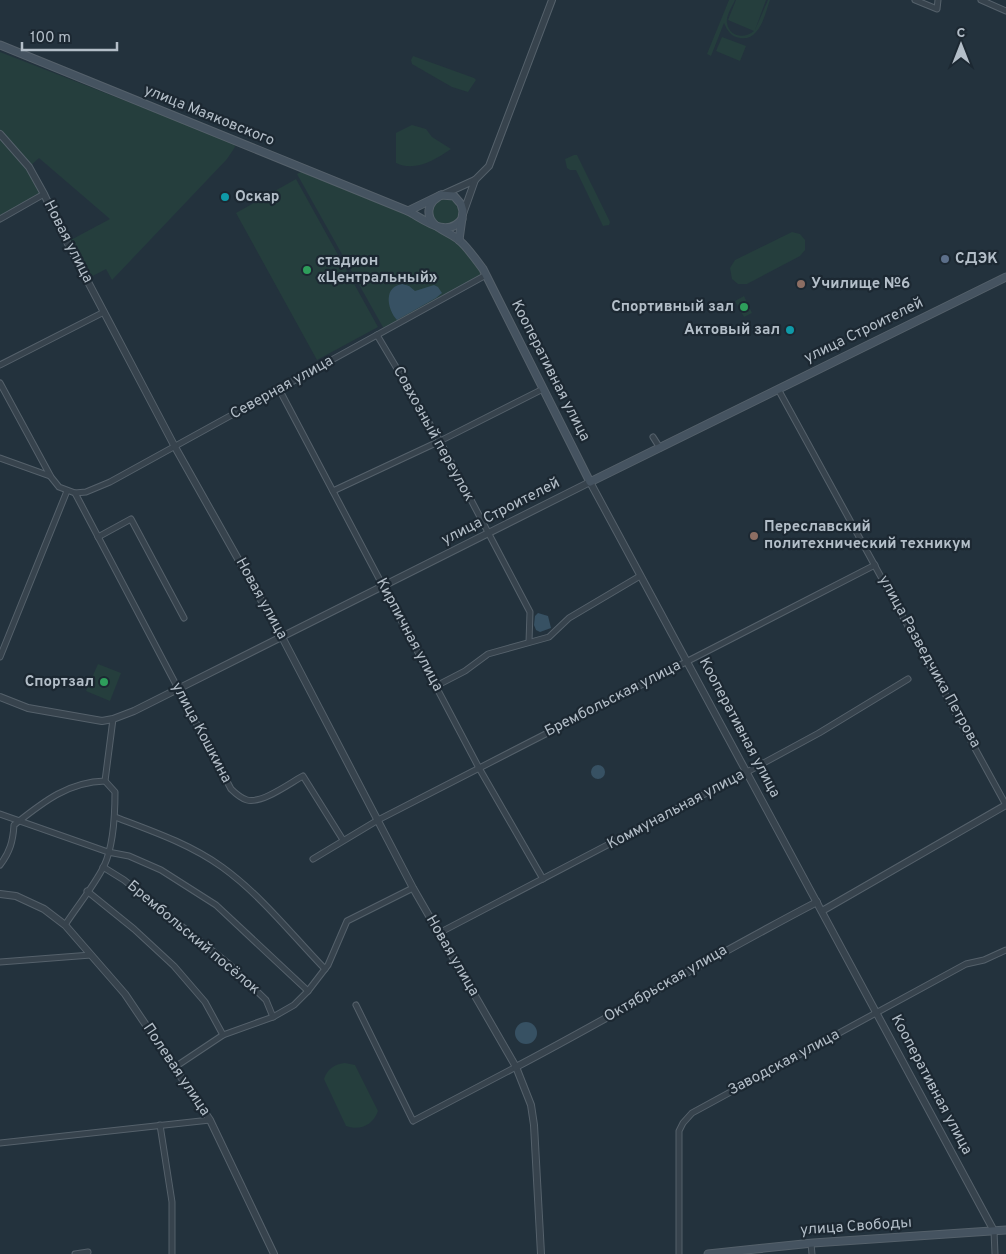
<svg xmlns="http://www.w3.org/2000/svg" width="1006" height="1254" font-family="Overpass,sans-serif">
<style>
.green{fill:#253e3d}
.water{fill:#375163}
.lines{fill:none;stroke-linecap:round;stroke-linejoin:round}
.minor-casing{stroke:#55616b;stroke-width:7}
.tertiary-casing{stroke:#55616b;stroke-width:8}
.secondary-casing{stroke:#55616b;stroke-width:9}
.minor{stroke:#37434d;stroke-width:5}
.tertiary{stroke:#37434d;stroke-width:6}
.secondary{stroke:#455360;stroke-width:7}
.culture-dot{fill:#0f9aa8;stroke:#1c2832;stroke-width:2}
.service-dot{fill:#5c6f8a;stroke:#1c2832;stroke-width:2}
.leisure-dot{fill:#2e9e5b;stroke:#1c2832;stroke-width:2}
.education-dot{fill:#8d6e63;stroke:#1c2832;stroke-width:2}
.labels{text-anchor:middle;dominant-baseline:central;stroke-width:4.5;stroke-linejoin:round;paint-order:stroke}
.street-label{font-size:15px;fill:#b3bec8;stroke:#1c2832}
.poi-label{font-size:15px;font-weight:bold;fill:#b3bec8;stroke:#1c2832;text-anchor:start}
</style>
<rect width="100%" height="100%" fill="#23323d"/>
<!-- green -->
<g class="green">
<path d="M 729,0 L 735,0 C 732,7 726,15 727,23 C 729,37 745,39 754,31 L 728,20 L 736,0 L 766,0 L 755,30 L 768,0 L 770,0 C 765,14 760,41 740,38 C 731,37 727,30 724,23 L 711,56 L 707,54 Z"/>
<polygon points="722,37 746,46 740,61 716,51"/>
<polygon points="0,52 234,143 235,147 227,159 112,280 106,269 87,279 67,242 110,219 39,158 29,167 42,193 0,216"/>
<polygon points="413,56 474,78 476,80 468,92 452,87 412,64 411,60"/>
<path d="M 412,125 L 426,129 L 432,137 L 451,149 C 435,160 415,172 396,163 L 396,133 Z"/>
<polygon points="574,155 577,155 610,222 609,225 603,226 576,170 570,170 567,168 565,159"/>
<polygon points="303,171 407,213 458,242 483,275 384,329 297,174"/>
<polygon points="296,179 378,327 317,360 236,213"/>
<polygon points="440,197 455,198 462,212 456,225 442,228 431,218 432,204"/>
<polygon points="792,232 800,234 805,240 805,250 800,256 747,284 738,284 732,279 730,268 735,260"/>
<polygon points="744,296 752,313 744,317 735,301"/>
<polygon points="98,664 121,673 110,701 86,691"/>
<path d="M 345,1063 L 355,1065 L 378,1111 C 373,1125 360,1131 346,1126 L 324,1079 C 327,1069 335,1064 345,1063 Z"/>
</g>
<!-- water -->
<g class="water">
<path d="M 403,284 L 409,286 L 415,291 L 434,285 L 438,287 L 442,293 L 436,298 L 397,320 C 387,309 383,286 403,284 Z"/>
<polygon points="538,613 548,616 551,628 540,632 536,630 534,625 535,616"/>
<circle cx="598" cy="772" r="7"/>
<circle cx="526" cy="1033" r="11"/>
</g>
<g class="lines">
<!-- minor casing -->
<g class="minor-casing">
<g id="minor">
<polyline points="915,0 937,9 938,0"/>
<polyline points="981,0 1006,11"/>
<polyline points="0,219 44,194"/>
<polyline points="377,335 440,441 530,612 529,642"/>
<polyline points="0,365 104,312"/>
<path d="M 0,383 L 51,477 L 59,487 L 75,493 L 231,789 C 235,793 240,798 247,800 C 262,804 290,783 303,776 L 343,840"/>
<polyline points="279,389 479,768 543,879"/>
<polyline points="778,389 1006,805"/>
<polyline points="653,437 660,448"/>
<polyline points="0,458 50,476"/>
<polyline points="333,491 440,441 543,389"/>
<polyline points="75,493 86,492 110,482 486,275"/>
<polyline points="98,537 131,519 184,618"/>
<polyline points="0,657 67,491"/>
<polyline points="436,686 465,671 488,654 549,637 569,618 640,576"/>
<polyline points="0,814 108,852 129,856 161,870 216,905 308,991"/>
<path d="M 115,817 C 152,831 190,844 222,867 C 261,895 292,935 325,969"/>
<polyline points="313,859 378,820 875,565"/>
<path d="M 0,865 C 10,852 13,841 14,825 C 42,803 67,782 105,781"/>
<polyline points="103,867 124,880 229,964 266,1000 273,1017"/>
<polyline points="87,891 134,929 174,966 205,1002 223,1035"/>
<path d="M 65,925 C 78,905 94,886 104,866 C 113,847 115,813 115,792 L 105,781 L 113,719"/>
<polyline points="439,933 747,772 819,733 908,679"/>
<polyline points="0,962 91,955"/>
<polyline points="356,1005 413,1121 516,1067"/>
<polyline points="175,1067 223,1035 273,1017 294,1005 308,991 328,965 347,921 413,888"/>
<polyline points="160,1125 172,1202 172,1254"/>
<polyline points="0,1143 210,1120"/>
<polyline points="994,1231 995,1254"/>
<polyline points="811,1244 812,1254"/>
<polyline points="75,1254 88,1252"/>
<polyline points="679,1254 679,1131 683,1123 692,1113 966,964 984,960 1006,950"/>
</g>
</g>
<!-- tertiary casing -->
<g class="tertiary-casing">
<g id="tertiary">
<polyline points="0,134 29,167 44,194 67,242 175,447 282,637 413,888 516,1067 531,1105 534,1125 541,1254"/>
<polyline points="442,195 475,180 489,166 552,0"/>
<polyline points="463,214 475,180"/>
<polyline points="0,697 28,708 102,721 113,719 134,711 590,482 994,1231"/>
<polyline points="0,894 16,896 44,909 65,925 125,994 210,1120 274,1254"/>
<polyline points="822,911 1006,805"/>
<path d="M 516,1067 C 617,1014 715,955 817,902"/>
</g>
</g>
<!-- secondary casing -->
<g class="secondary-casing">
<g id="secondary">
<path d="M 0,45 L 408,211 C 425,220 447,239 462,219"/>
<path d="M 441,195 C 435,199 430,202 429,210 C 427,228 450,231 460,241 C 469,249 476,260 483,269 L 590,482 L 1006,277"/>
<polyline points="408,211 441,195 454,196 461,204 463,211 459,240"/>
<polyline points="708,1254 813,1243 1006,1230"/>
</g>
</g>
<!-- minor -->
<use href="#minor" class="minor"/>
<!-- tertiary -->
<use href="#tertiary" class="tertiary"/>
<!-- secondary -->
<use href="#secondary" class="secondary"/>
</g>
<!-- markers -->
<g class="culture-dot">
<circle cx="225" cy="197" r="5"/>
<circle cx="790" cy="330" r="5"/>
</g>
<circle class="service-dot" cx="945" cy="259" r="5"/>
<g class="leisure-dot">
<circle cx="307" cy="270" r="5"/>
<circle cx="744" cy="307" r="5"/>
<circle cx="104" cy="682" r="5"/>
</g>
<g class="education-dot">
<circle cx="801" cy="284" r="5"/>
<circle cx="754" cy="536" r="5"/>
</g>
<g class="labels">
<!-- street labels -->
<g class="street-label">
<text transform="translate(209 116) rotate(22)">улица Маяковского</text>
<text transform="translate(68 242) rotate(63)">Новая улица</text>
<text transform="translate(864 331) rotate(-26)">улица Строителей</text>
<text transform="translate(550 371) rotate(63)">Кооперативная улица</text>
<text transform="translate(282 388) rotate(-29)">Северная улица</text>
<text transform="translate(433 434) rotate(61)">Совхозный переулок</text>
<text transform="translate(501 512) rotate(-27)">улица Строителей</text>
<text transform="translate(261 599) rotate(61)">Новая улица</text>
<text transform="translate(409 635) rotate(62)">Кирпичная улица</text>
<text transform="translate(929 662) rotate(61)">улица Разведчика Петрова</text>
<text transform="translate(613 699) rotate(-27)">Брембольская улица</text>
<text transform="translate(739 728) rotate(62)">Кооперативная улица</text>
<text transform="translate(201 733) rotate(62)">улица Кошкина</text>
<text transform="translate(676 810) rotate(-28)">Коммунальная улица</text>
<text transform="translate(193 938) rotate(40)">Брембольский посёлок</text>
<text transform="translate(452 956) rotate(60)">Новая улица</text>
<text transform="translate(666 984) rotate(-30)">Октябрьская улица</text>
<text transform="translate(784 1063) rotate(-28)">Заводская улица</text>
<text transform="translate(176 1070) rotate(56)">Полевая улица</text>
<text transform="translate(931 1085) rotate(62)">Кооперативная улица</text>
<text transform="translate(856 1227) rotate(-4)">улица Свободы</text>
</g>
<!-- poi labels -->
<g class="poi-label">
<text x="235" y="197">Оскар</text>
<text x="955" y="259">СДЭК</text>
<text x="317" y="261">стадион<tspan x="317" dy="17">«Центральный»</tspan></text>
<text x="811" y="284">Училище №6</text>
<text x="734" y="307" text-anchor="end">Спортивный зал</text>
<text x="780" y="330" text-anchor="end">Актовый зал</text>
<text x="764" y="527">Переславский<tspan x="764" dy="17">политехнический техникум</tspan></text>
<text x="94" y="682" text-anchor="end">Спортзал</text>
</g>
</g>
<!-- north arrow -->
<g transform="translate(961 45)" stroke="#1c2832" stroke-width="4" paint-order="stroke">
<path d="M0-4L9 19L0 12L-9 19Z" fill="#b3bec8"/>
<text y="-8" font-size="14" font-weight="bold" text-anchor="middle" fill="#b3bec8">С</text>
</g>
<!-- scale -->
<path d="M22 42v8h95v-8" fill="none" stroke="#b3bec8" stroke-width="2.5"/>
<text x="30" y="42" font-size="15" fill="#b3bec8" stroke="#1c2832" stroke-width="4" paint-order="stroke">100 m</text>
</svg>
